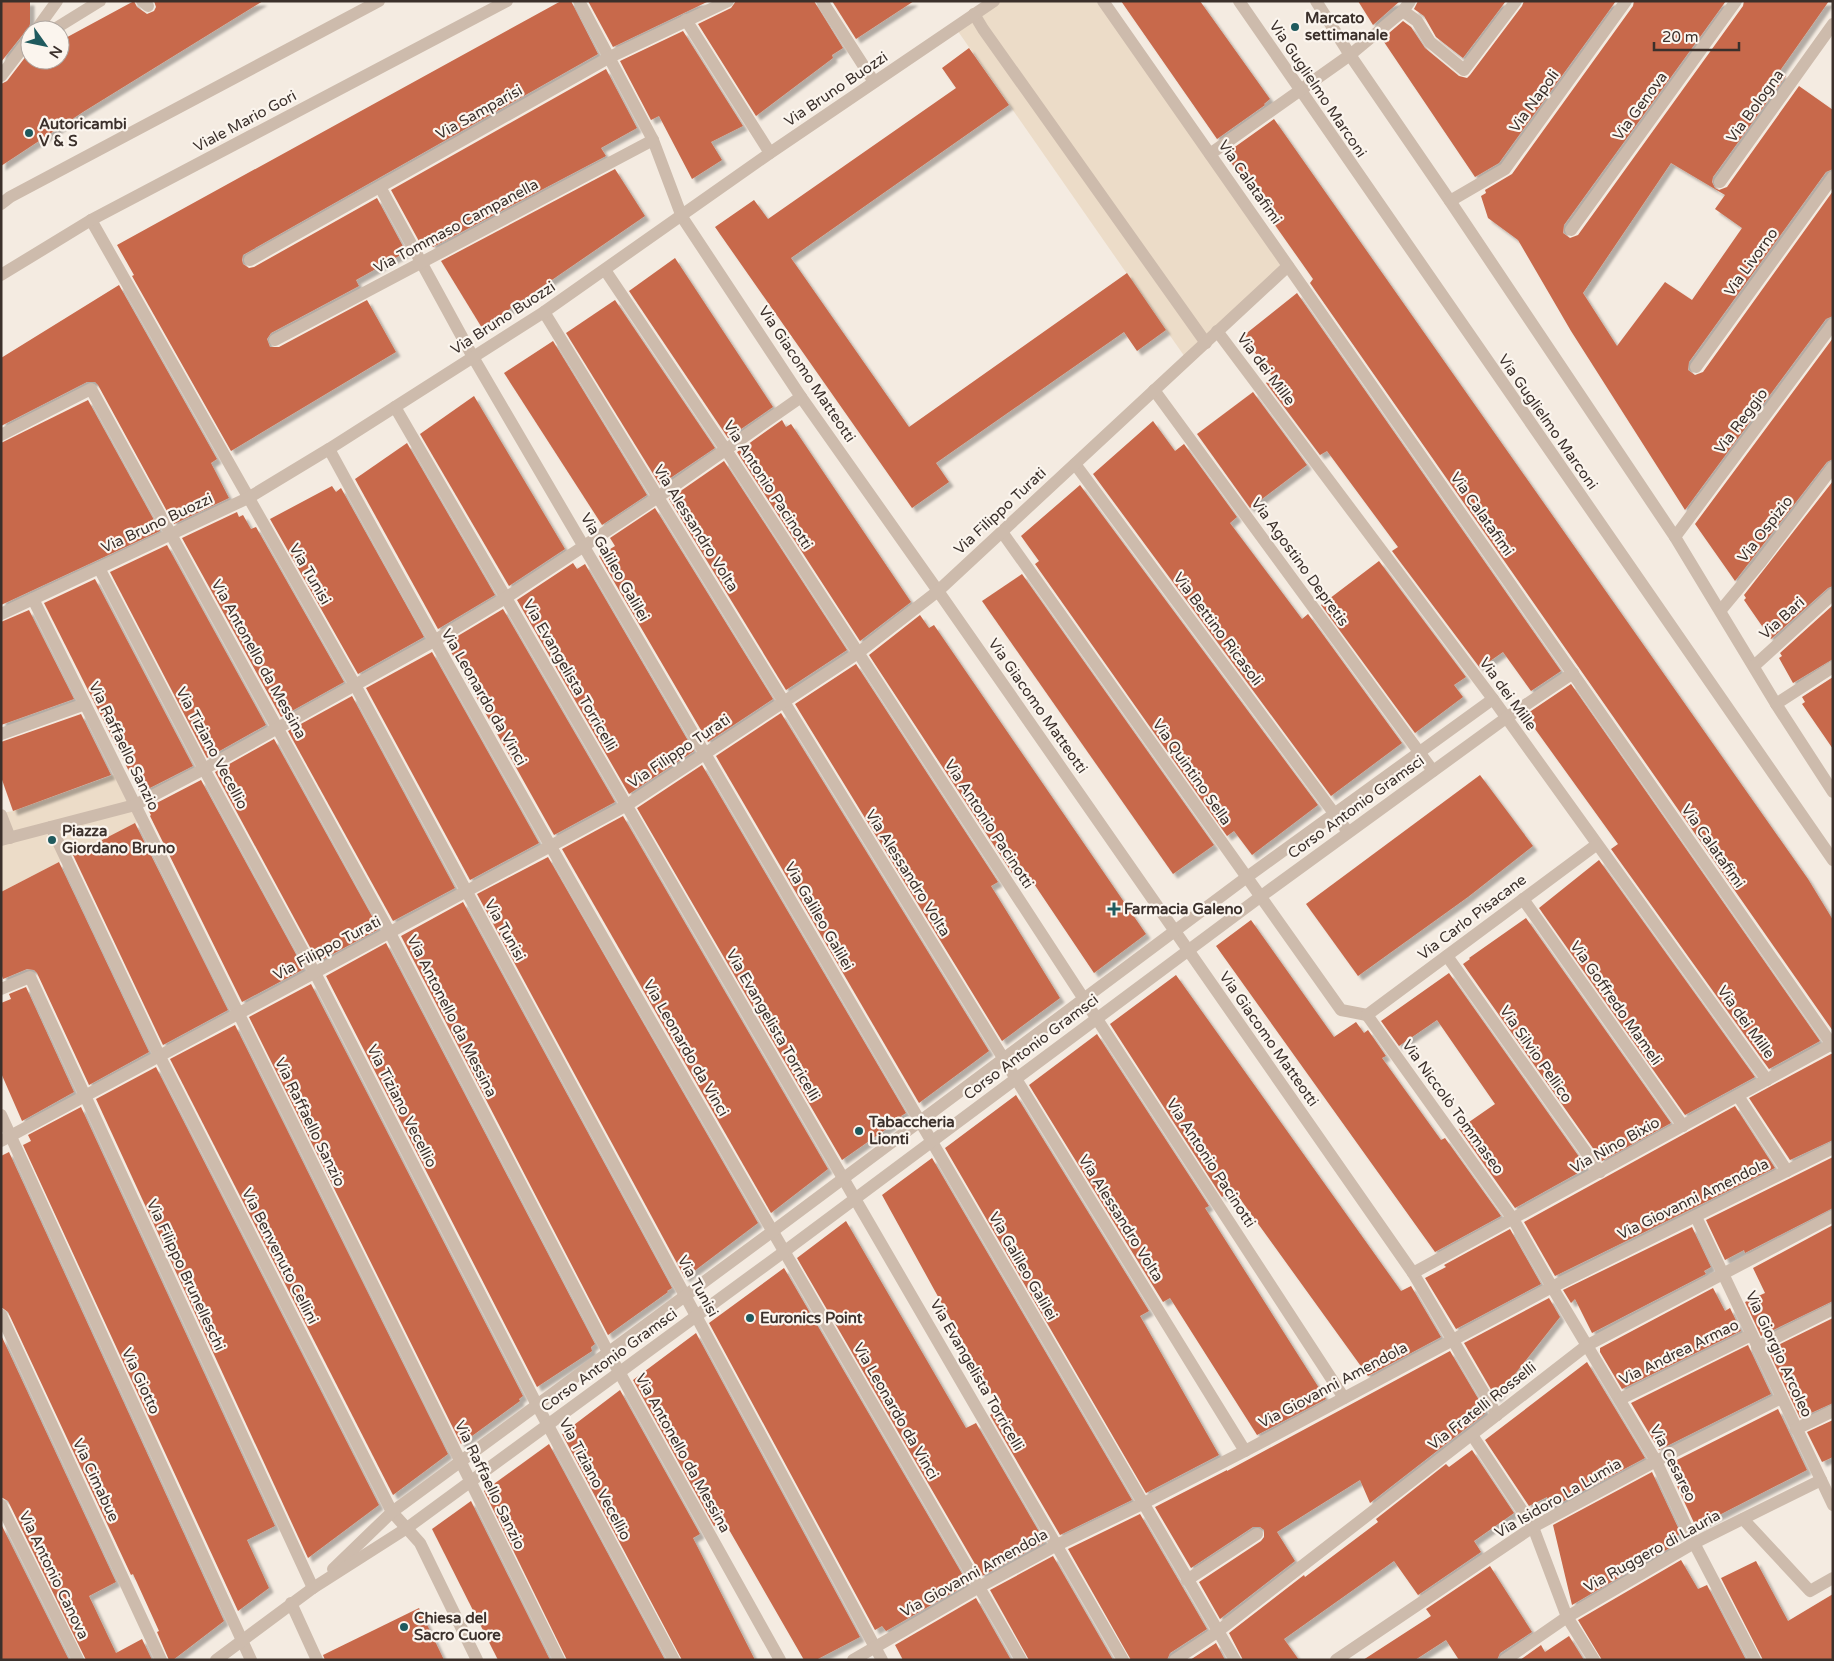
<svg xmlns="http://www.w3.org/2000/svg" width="1834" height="1661" font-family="'Varela Round',sans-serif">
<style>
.plaza{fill:#ecdcc8}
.building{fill:#c8694b;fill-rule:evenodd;filter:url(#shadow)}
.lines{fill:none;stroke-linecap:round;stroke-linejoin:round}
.minor{stroke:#cdbbac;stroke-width:12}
.poi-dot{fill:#1f5a5e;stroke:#fbf5ee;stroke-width:2}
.labels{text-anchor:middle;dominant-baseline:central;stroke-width:4.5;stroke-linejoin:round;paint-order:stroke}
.poi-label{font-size:15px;font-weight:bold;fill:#3b302b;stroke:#fbf5ee;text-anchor:start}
.street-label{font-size:15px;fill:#3b302b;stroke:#fbf5ee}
</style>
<defs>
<filter id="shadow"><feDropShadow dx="4.5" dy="4.5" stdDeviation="1" flood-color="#0004"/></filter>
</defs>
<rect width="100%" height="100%" fill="#f4ebe1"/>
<!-- plaza -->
<g class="plaza">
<polygon points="994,1 1103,1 1288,266 1187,360 955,27"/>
<polygon points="119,773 142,820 1,892 1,813 13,811"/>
</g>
<!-- building -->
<g class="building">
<polygon points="1,1 30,1 30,24 28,30 24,33 1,62"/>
<polygon points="134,1 137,7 147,14 154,11 156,7 154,1 263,1 83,112 1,166 1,84 7,81 30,51 30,60 60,60 60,41"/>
<polygon points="561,1 571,1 598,54 243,255 242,260 243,264 249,268 254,267 377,198 406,252 356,280 359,286 271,333 267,339 270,347 279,347 367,300 396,352 231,451 132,276 134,275 117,245"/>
<polygon points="588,1 709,1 613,47"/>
<polygon points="736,1 814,1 843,48 832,55 833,58 756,116 698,24 731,8"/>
<polygon points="832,1 914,1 856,39"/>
<polygon points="1121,1 1200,1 1270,99 1264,104 1265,105 1217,139"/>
<polygon points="1358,1 1400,1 1373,25"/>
<polygon points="1418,1 1506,1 1463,58 1436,37 1424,16 1414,9"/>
<polygon points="1524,1 1616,1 1499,163 1475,177 1382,39 1403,21 1411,27 1425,48 1459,76 1467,78 1470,75 1522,6"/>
<path d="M 1634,1 L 1726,1 L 1564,225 L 1563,233 L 1570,238 L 1578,235 L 1743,6 L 1744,1 L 1829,1 L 1779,72 L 1786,76 L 1713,177 L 1712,182 L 1715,188 L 1719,190 L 1727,187 L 1799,86 L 1833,110 L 1833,169 L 1826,172 L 1689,362 L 1688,370 L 1695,375 L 1703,372 L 1833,191 L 1833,316 L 1826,319 L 1685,510 L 1571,331 L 1518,240 L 1488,218 L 1481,196 L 1486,193 L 1485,190 L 1512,174 L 1633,6 ZM 1671,163 L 1725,195 L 1715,209 L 1742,228 L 1692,300 L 1665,282 L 1617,346 L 1583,293 Z"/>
<polygon points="683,31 743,126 711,142 722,160 692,179 659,116 651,120 620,61"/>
<polygon points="969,48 1009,105 791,258 909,427 1127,273 1166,330 1137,351 1124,332 936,463 949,482 912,508 715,227 754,200 768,219 956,88 942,68"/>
<polygon points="606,69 637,128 601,148 606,156 433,247 428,239 420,243 391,190"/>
<polygon points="1274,119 1808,879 1833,920 1833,1031 1310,283 1313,279 1225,154"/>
<polygon points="615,169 645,216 482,328 441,261"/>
<polygon points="675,258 773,407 728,438 629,291"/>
<polygon points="119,285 217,459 211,463 229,498 174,524 98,385 95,382 87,382 1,426 1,358"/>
<polygon points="1297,293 1561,671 1531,691 1503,652 1480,668 1392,551 1398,547 1327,451 1320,455 1266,383 1273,377 1243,336"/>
<polygon points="615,300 715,448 660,485 566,333"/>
<polygon points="1833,338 1833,459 1827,462 1735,581 1695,524"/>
<polygon points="553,341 647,495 602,525 504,373"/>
<polygon points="1253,392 1307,465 1250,508 1197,434"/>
<polygon points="474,396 565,549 509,586 420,434"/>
<polygon points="88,400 160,531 1,605 1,443"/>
<polygon points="782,420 786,427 791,424 911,602 860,641 737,452"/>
<polygon points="1153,421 1175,451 1184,444 1237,517 1230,523 1302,619 1308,614 1402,743 1331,796 1093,474"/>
<polygon points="407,443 495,595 438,629 355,479"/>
<polygon points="724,461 847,650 786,690 669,499"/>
<polygon points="1833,481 1833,586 1828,588 1771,639 1744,600 1746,598 1744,595"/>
<polygon points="1080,485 1318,805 1252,855 1234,831 1227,836 1035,564 1039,561 1021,536"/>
<polygon points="332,486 336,492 341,488 424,637 358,674 270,519"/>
<polygon points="655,508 773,699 708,742 599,556 615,546 610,538"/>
<polygon points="237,512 239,517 243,515 251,529 256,527 344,682 281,717 182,538"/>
<polygon points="167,545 266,725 207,758 110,572"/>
<polygon points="1379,561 1466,677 1454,685 1463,697 1415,733 1321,605"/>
<polygon points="573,563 577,569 585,564 694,751 629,794 517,600"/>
<polygon points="1022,574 1214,845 1173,874 982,601"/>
<polygon points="95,579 193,766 140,793 44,603"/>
<polygon points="1833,605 1833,659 1793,683 1779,658 1782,656 1780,653"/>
<polygon points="503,609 615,802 554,835 446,643"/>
<polygon points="29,610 74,699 1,725 1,622"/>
<polygon points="920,615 929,628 934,625 1146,934 1094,973 1022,866 1012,873 869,655"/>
<polygon points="432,652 539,843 470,880 366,688"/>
<polygon points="856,664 998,882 991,886 1060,998 1002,1041 795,704"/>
<polygon points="1833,677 1833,749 1802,704 1805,702 1802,697"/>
<polygon points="1571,684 1820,1041 1769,1069 1611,849 1618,844 1525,715"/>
<polygon points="352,696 455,888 393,921 288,731"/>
<polygon points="781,713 989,1051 919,1103 716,756"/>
<polygon points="81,714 111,775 13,811 1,777 1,742"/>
<polygon points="274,739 379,929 318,962 215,772"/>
<polygon points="702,765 906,1113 901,1116 902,1118 842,1160 637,808"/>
<polygon points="1480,775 1533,846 1468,897 1358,976 1306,904"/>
<polygon points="201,780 304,969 242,1002 150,816 151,815 147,808"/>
<polygon points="623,816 828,1169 771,1213 562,849"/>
<polygon points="135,823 228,1010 163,1045 73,855"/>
<polygon points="548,857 758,1223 685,1278 477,894"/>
<polygon points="1599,860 1755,1077 1685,1115 1539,908"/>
<polygon points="59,862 149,1052 89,1085 37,973 34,970 27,969 3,979 1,973 1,892"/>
<polygon points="463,902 672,1288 667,1291 668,1292 608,1335 401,936"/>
<polygon points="1526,918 1671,1123 1602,1161 1463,964 1470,959 1469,958"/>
<polygon points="1251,920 1334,1037 1356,1022 1364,1033 1368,1030 1386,1056 1382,1058 1441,1140 1445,1138 1501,1216 1435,1252 1216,946"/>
<polygon points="386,943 595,1344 591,1347 592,1351 537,1387 326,976"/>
<polygon points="1449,973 1587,1168 1515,1208 1459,1129 1495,1104 1437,1020 1399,1046 1381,1021"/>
<polygon points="1176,975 1401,1291 1411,1286 1441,1337 1368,1376 1233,1189 1222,1197 1110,1024"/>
<polygon points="311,984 523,1396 519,1399 520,1401 461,1444 249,1017"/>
<polygon points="26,987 74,1092 22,1121 1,1073 1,1003 11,999 9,994"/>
<polygon points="235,1025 448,1454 393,1495 170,1059"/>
<polygon points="1097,1034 1209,1206 1205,1208 1326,1399 1257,1435 1170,1298 1163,1302 1029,1085"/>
<polygon points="1831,1054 1833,1054 1833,1140 1790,1160 1749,1098"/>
<polygon points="156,1067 379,1505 308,1558 96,1099"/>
<polygon points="1016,1095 1149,1311 1140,1316 1219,1455 1146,1493 945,1148"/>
<polygon points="1735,1106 1775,1168 1555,1276 1524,1222"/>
<polygon points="81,1107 275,1526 247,1540 269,1588 238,1611 23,1145 31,1141 28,1135"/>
<polygon points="9,1152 224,1621 173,1660 169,1660 157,1632 159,1631 133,1574 131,1575 8,1312 1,1307 1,1156"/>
<polygon points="1833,1157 1833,1208 1745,1253 1744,1250 1725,1260 1706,1220"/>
<polygon points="932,1158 1132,1500 1060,1535 990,1415 1000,1409 882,1195"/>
<polygon points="846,1221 966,1428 976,1423 1045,1542 982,1576 797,1258"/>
<polygon points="1833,1225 1833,1301 1761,1336 1745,1302 1765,1293 1753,1268"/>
<polygon points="1692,1227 1711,1267 1704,1271 1706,1274 1592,1333 1575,1299 1571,1303 1563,1290"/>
<polygon points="1510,1229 1541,1284 1456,1329 1425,1278 1446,1267 1444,1265"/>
<polygon points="784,1268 968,1584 886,1631 882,1626 875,1630 709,1323"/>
<polygon points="1713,1288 1725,1311 1730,1308 1741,1331 1622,1389 1600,1352 1600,1348"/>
<polygon points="1549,1298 1560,1317 1496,1398 1464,1343"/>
<polygon points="1833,1318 1833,1403 1800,1418 1768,1350"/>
<polygon points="696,1333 860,1637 816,1660 804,1660 724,1521 714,1526 633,1380"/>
<polygon points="1,1335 116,1582 89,1596 116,1653 142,1639 152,1660 86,1660 8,1501 1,1497"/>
<polygon points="1748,1345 1771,1394 1659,1450 1631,1403"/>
<polygon points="1450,1351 1486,1412 1482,1416 1370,1503 1360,1480 1277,1532 1295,1561 1220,1619 1199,1582 1261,1541 1264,1537 1264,1530 1260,1527 1253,1527 1191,1568 1155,1507 1227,1470 1227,1471"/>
<polygon points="1587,1362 1645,1458 1549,1509 1547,1497 1529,1506 1485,1440"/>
<polygon points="620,1390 700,1534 693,1538 755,1660 682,1660 562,1434"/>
<polygon points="1778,1409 1807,1470 1696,1527 1667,1465"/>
<polygon points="1833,1420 1833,1457 1822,1462 1807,1432"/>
<polygon points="549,1444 665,1660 567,1660 484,1491"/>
<polygon points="1472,1450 1514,1513 1474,1541 1481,1552 1418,1595 1394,1561 1284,1639 1299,1660 1243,1660 1229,1633 1304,1575 1305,1577 1378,1522 1376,1519 1446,1464 1449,1467"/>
<polygon points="1652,1472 1681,1534 1669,1540 1673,1546 1572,1605 1553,1525"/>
<polygon points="471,1501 550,1660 498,1660 432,1529"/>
<polygon points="1140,1514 1207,1629 1170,1653 1167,1660 1131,1660 1068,1549"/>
<polygon points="1,1524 69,1660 1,1660"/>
<polygon points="1053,1556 1113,1660 1029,1660 990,1590"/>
<polygon points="1681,1560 1698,1589 1707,1585 1746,1660 1602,1660 1578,1620"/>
<polygon points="1756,1561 1788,1621 1833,1594 1833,1660 1763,1660 1721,1578"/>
<polygon points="1490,1566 1532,1632 1500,1653 1497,1660 1459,1660 1446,1640 1415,1660 1363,1660 1431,1616 1426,1609"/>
<polygon points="976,1598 1011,1660 903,1660 895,1645"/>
<polygon points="419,1608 444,1660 325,1660 323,1655"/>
<polygon points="1569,1636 1584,1660 1520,1660 1541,1645 1545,1652"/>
<polygon points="1216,1643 1225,1660 1190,1660"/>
</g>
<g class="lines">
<!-- minor -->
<g class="minor">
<polyline points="142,1 148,6"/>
<polyline points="579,1 653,140 682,217 801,397 938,591 1413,1273 1497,1415"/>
<polyline points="822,1 874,82"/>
<polyline points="1103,1 1833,1046"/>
<polyline points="1239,1 1833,860"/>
<polyline points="1316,1 1350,55 1450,201 1675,537 1776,704 1833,792"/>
<polyline points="1403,11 1417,21 1430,42 1464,70 1516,1"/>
<polyline points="974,14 983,29 1206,343"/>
<polyline points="686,20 770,153"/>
<polyline points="36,30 57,1"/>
<polyline points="53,30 100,1"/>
<polyline points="1,76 30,38"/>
<polyline points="1210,154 1350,55 1403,11 1410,1"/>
<polyline points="1720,182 1833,24"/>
<polyline points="380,187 473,357 1235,1660"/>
<polyline points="1450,201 1505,169 1626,1"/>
<polyline points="1,204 10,197 379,1"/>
<polyline points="91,220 355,685 882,1660"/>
<polyline points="1571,230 1736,1"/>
<polyline points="250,260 610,57 728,1"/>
<polyline points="605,270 726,450 1344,1398"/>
<polyline points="1,275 91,220 507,1"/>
<polyline points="544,312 1245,1451"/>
<polyline points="1217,331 1493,699 1767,1080"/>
<polyline points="275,340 653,140"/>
<polyline points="1696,367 1833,177"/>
<polyline points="1154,390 1433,771"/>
<polyline points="395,407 1123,1660"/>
<polyline points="1,435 91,389 390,933 608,1352 780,1660"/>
<path d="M 329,449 C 551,857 789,1257 1021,1660"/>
<polyline points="1075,464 1348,832"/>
<polyline points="1002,532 1341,1010 1367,1015"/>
<polyline points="1675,537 1833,324"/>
<polyline points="99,568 204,769 315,973 537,1405 674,1660"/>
<polyline points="33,599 559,1660"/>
<polyline points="1721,610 1760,563 1833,467"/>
<polyline points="1,614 248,498 329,449 544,312 770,153 994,1"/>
<polyline points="1754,666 1833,594"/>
<polyline points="1776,704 1833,667"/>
<polyline points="1,734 85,704"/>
<polyline points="1,815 10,838"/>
<polyline points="51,827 160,1057 392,1512 420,1543 477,1660"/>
<polyline points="1,840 135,805 204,769 434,641 507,597 658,497 801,397"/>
<polyline points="1523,899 1683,1126"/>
<polyline points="1447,956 1600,1172"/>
<polyline points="1,989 30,977 313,1588"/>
<polyline points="1367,1015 1513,1219 1552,1287 1656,1461 1694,1543 1755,1660"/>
<polyline points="1367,1015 1596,845"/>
<polyline points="1738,1096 1787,1171"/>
<polyline points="1,1115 251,1660"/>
<polyline points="1,1141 627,805 858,653 938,591 1288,266"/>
<polyline points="1696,1217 1833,1505"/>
<polyline points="1413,1273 1832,1044"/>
<polyline points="1,1315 161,1660"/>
<polyline points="1757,1347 1833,1309"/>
<polyline points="1620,1399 1751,1335"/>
<polyline points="1796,1429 1833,1411"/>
<polyline points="1472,1435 1533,1527 1567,1617 1594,1660"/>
<polyline points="1,1505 78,1660"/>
<polyline points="1743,1519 1810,1591 1833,1578"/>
<polyline points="333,1569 392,1512 773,1231 1247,877 1493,699"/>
<polyline points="1187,1580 1257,1534"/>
<polyline points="291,1603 317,1660"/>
<polyline points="216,1660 313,1588 407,1528 785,1251 1260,897 1506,718 1573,673"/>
<polyline points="853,1660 979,1587 1057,1545 1142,1504 1245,1451 1552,1287 1833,1148"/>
<polyline points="1175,1660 1217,1632 1586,1346 1833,1216"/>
<polyline points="1336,1660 1533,1527 1656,1461 1781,1398"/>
<polyline points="1505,1660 1567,1617 1694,1543 1821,1480"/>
</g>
</g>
<!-- markers -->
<g class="poi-dot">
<circle cx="1295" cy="27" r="5"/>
<circle cx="29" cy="133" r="5"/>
<circle cx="52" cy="840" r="5"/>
<path d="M1111.5 901.5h5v5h5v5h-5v5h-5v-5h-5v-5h5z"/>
<circle cx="859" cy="1131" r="5"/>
<circle cx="750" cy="1318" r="5"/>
<circle cx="404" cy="1627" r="5"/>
</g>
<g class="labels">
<!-- poi labels -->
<g class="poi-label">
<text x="1305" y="18">Marcato<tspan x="1305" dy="17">settimanale</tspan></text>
<text x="39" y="124">Autoricambi<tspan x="39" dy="17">V &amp; S</tspan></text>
<text x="62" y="831">Piazza<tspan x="62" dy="17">Giordano Bruno</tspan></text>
<text x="1124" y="909">Farmacia Galeno</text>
<text x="869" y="1122">Tabaccheria<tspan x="869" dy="17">Lionti</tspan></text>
<text x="760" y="1318">Euronics Point</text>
<text x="414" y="1618">Chiesa del<tspan x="414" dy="17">Sacro Cuore</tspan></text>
</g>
<!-- street labels -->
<g class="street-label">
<text transform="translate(836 89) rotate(-34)">Via Bruno Buozzi</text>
<text transform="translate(1318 89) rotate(56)">Via Guglielmo Marconi</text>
<text transform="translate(1534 101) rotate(-54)">Via Napoli</text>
<text transform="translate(1640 106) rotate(-54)">Via Genova</text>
<text transform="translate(1755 106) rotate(-54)">Via Bologna</text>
<text transform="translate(479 112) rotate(-29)">Via Samparisi</text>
<text transform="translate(245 121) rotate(-28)">Viale Mario Gori</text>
<text transform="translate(1250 182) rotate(55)">Via Calatafimi</text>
<text transform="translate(456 226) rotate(-28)">Via Tommaso Campanella</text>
<text transform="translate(1751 262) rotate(-54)">Via Livorno</text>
<text transform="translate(503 318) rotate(-33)">Via Bruno Buozzi</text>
<text transform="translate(1266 369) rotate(53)">Via dei Mille</text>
<text transform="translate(807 374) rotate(56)">Via Giacomo Matteotti</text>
<text transform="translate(1741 421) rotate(-53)">Via Reggio</text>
<text transform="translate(1548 422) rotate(55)">Via Guglielmo Marconi</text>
<text transform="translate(768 485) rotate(57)">Via Antonio Pacinotti</text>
<text transform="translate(1000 511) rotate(-43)">Via Filippo Turati</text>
<text transform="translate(1482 514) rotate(55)">Via Calatafimi</text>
<text transform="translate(157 523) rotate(-25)">Via Bruno Buozzi</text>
<text transform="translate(696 528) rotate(58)">Via Alessandro Volta</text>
<text transform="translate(1765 529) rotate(-52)">Via Ospizio</text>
<text transform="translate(1300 562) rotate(54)">Via Agostino Depretis</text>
<text transform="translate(615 567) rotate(60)">Via Galileo Galilei</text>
<text transform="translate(310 574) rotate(60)">Via Tunisi</text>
<text transform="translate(1782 618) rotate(-42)">Via Bari</text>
<text transform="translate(1218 629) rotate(53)">Via Bettino Ricasoli</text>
<text transform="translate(259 659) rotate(61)">Via Antonello da Messina</text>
<text transform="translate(570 675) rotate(60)">Via Evangelista Torricelli</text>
<text transform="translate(1508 694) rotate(54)">Via dei Mille</text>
<text transform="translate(484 697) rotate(60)">Via Leonardo da Vinci</text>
<text transform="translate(1038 706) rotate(55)">Via Giacomo Matteotti</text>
<text transform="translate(124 746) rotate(64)">Via Raffaello Sanzio</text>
<text transform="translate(212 748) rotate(62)">Via Tiziano Vecellio</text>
<text transform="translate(679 751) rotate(-34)">Via Filippo Turati</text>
<text transform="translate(1192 772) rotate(55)">Via Quintino Sella</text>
<text transform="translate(1356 807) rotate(-36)">Corso Antonio Gramsci</text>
<text transform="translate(989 824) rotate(57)">Via Antonio Pacinotti</text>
<text transform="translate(1713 846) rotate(55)">Via Calatafimi</text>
<text transform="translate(908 873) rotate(58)">Via Alessandro Volta</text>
<text transform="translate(819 916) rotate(60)">Via Galileo Galilei</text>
<text transform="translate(1472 917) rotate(-37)">Via Carlo Pisacane</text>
<text transform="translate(505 930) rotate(61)">Via Tunisi</text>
<text transform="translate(327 948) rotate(-28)">Via Filippo Turati</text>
<text transform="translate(1616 1003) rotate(55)">Via Goffredo Mameli</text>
<text transform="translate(452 1016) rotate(63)">Via Antonello da Messina</text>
<text transform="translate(1746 1022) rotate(54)">Via dei Mille</text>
<text transform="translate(773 1025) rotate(60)">Via Evangelista Torricelli</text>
<text transform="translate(1269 1039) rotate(55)">Via Giacomo Matteotti</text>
<text transform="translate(1031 1047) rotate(-37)">Corso Antonio Gramsci</text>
<text transform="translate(686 1048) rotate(60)">Via Leonardo da Vinci</text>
<text transform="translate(1536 1054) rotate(55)">Via Silvio Pellico</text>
<text transform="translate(402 1106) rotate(63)">Via Tiziano Vecellio</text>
<text transform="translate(1453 1107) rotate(54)">Via Niccolò Tommaseo</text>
<text transform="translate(310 1122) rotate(64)">Via Raffaello Sanzio</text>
<text transform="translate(1615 1145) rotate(-29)">Via Nino Bixio</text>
<text transform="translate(1211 1163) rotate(57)">Via Antonio Pacinotti</text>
<text transform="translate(1693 1199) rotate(-26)">Via Giovanni Amendola</text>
<text transform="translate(1121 1218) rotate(58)">Via Alessandro Volta</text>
<text transform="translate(280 1256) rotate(63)">Via Benvenuto Cellini</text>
<text transform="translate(1023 1266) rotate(60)">Via Galileo Galilei</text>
<text transform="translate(186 1275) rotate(65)">Via Filippo Brunelleschi</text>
<text transform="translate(698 1286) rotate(61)">Via Tunisi</text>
<text transform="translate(1679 1352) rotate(-26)">Via Andrea Armao</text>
<text transform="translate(1779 1354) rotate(65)">Via Giorgio Arcoleo</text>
<text transform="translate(609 1360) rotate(-36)">Corso Antonio Gramsci</text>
<text transform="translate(977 1375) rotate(60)">Via Evangelista Torricelli</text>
<text transform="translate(141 1381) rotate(65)">Via Giotto</text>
<text transform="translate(1333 1385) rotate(-28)">Via Giovanni Amendola</text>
<text transform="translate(1482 1406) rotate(-38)">Via Fratelli Rosselli</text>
<text transform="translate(896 1411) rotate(60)">Via Leonardo da Vinci</text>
<text transform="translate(683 1453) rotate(61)">Via Antonello da Messina</text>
<text transform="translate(1673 1463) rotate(63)">Via Cesareo</text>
<text transform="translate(595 1479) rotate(62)">Via Tiziano Vecellio</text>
<text transform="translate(96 1480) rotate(65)">Via Cimabue</text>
<text transform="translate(490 1485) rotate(64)">Via Raffaello Sanzio</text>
<text transform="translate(1558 1498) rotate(-30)">Via Isidoro La Lumia</text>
<text transform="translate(1652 1551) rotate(-29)">Via Ruggero di Lauria</text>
<text transform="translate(974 1573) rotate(-29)">Via Giovanni Amendola</text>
<text transform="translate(54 1575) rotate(64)">Via Antonio Canova</text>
</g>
</g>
<!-- border -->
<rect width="1834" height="1661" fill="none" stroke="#3b302b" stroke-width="5"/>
<!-- north arrow -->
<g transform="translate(45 45) rotate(123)"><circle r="24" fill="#fbf5ee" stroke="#aea6a0"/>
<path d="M0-4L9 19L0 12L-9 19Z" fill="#1f5a5e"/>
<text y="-8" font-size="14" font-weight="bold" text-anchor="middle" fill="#3b302b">N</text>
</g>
<!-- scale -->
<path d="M1654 42v8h85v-8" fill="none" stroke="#3b302b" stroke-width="2.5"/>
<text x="1662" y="42" font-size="15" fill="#3b302b" stroke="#fbf5ee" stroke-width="4" paint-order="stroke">20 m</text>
</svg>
